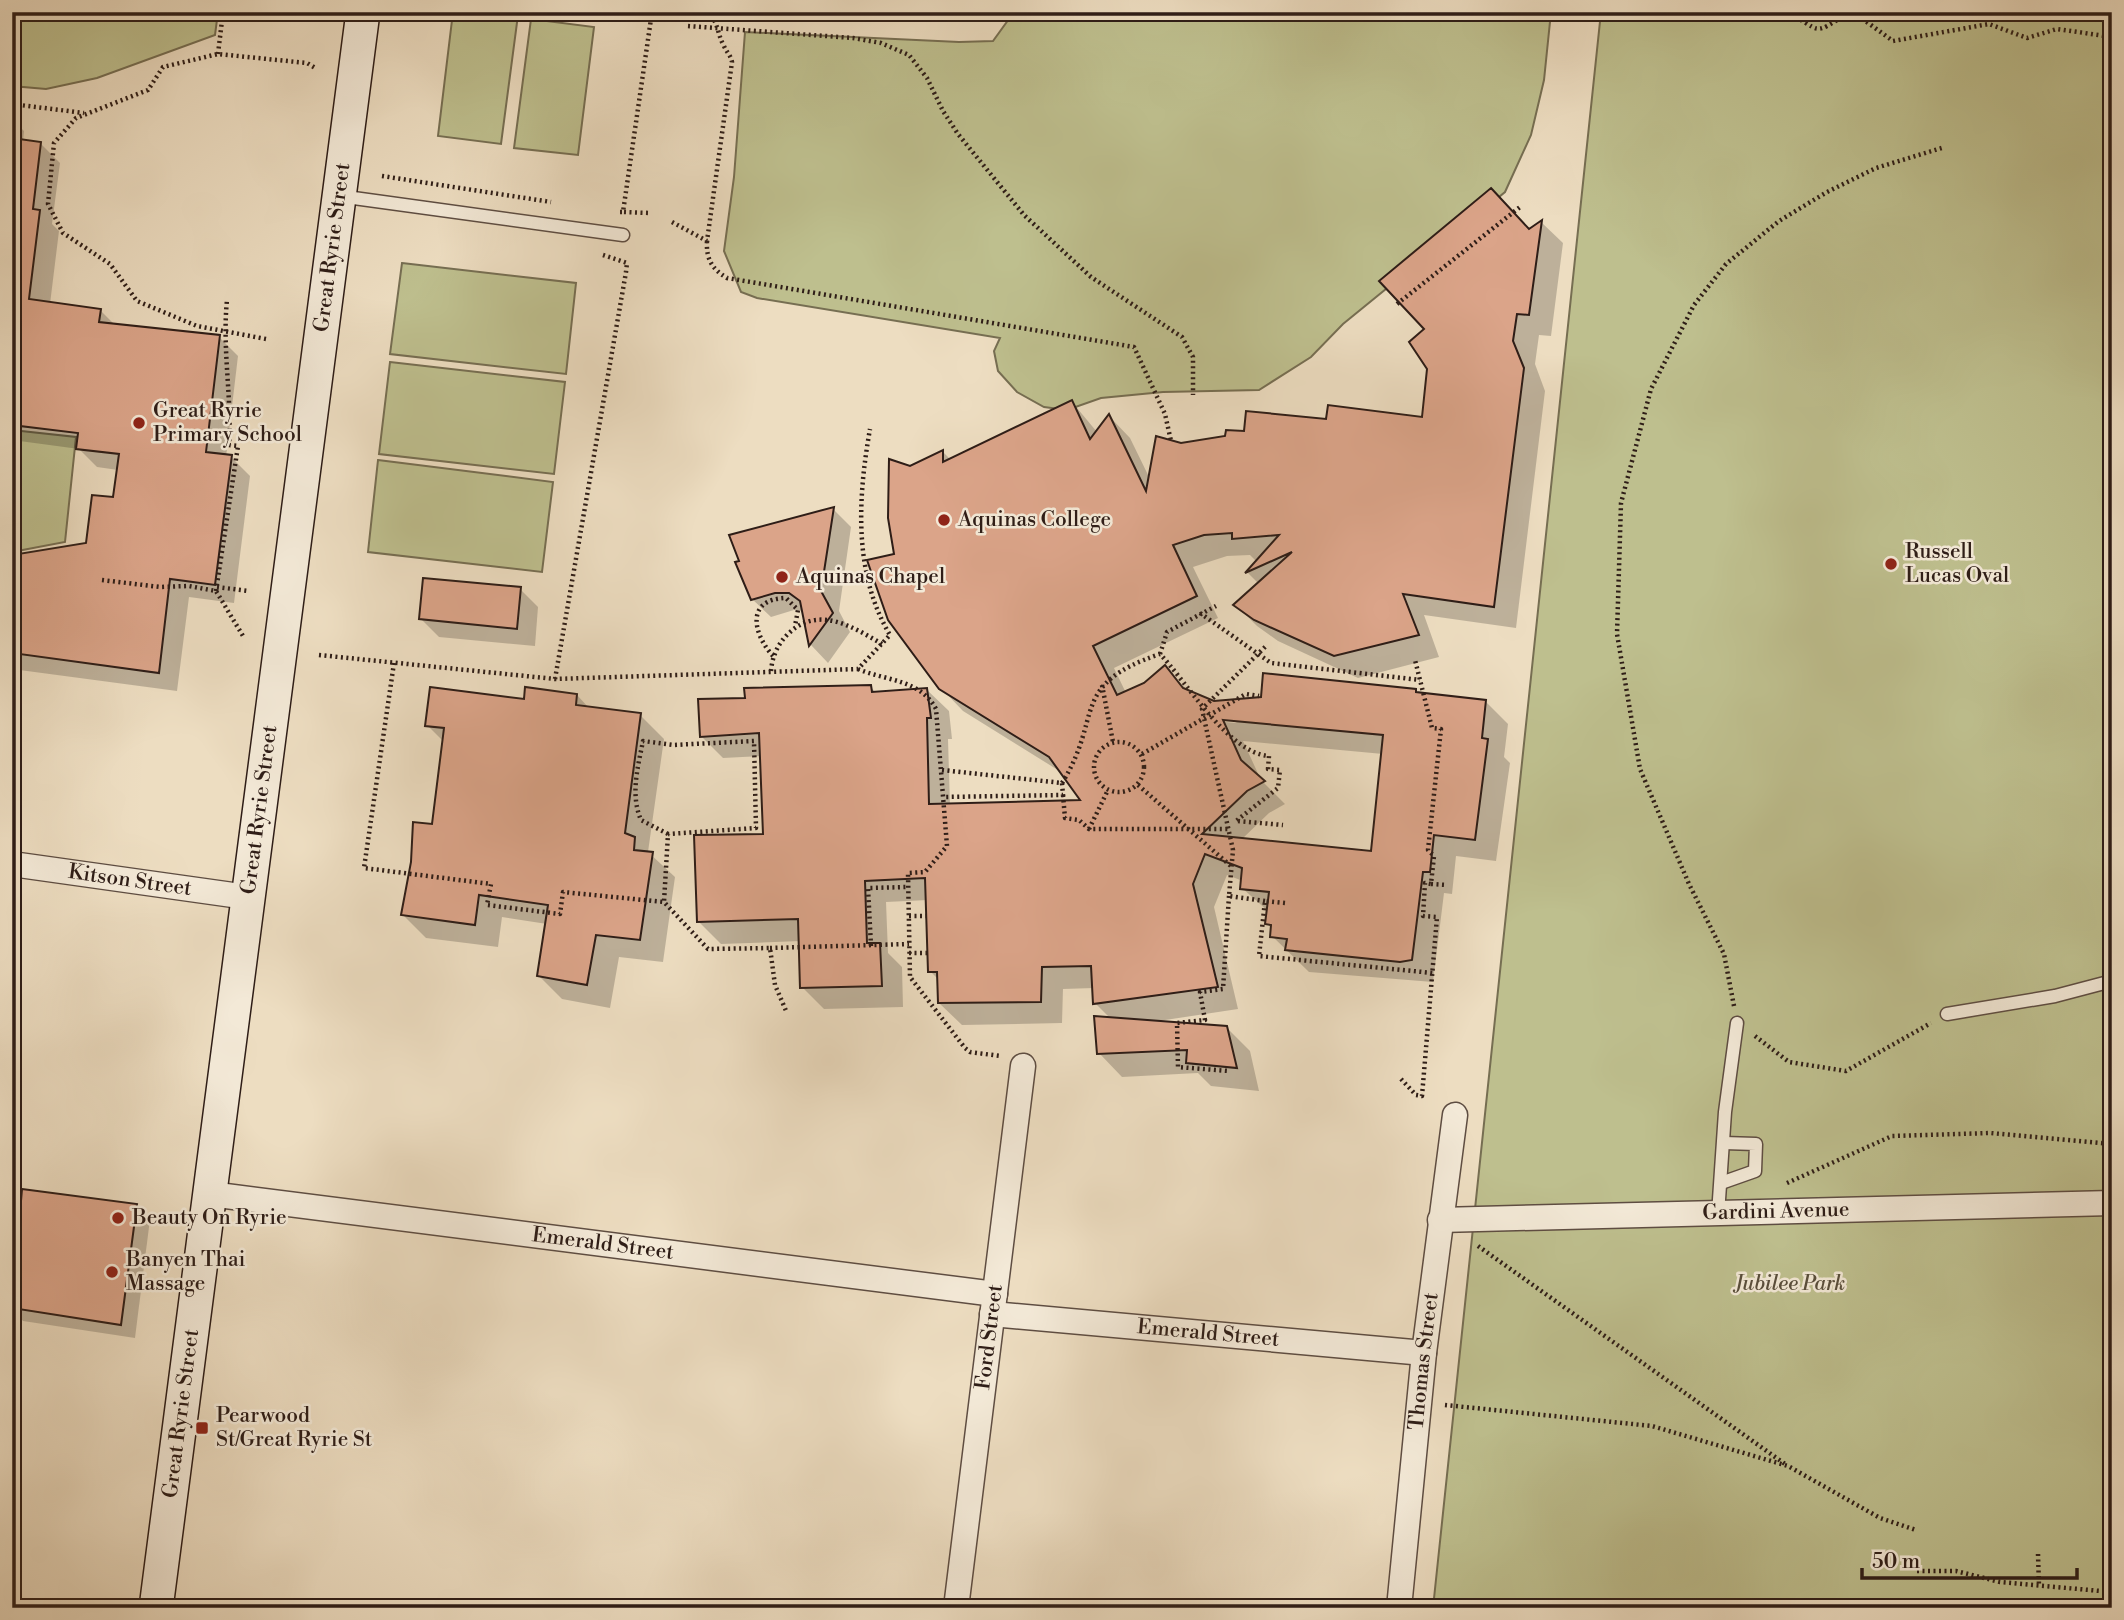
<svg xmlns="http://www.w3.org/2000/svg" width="2124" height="1620" font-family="'Libre Bodoni',serif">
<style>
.green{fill:#bebf8e;stroke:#766e52;stroke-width:2}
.shadow{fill:#0003;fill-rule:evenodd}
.building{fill:#dba489;stroke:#2e1d17;stroke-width:2;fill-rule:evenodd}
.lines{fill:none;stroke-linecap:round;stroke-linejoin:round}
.service-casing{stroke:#5e4d42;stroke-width:15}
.minor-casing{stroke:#5e4d42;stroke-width:27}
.secondary-casing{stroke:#2e1d17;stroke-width:36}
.path{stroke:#2e1d17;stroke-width:4.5;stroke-dasharray:2 3.5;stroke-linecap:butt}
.service{stroke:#f3e9d7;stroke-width:12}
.minor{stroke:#f3e9d7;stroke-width:24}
.secondary{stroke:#f3e9d7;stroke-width:33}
.poi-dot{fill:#8f2418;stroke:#f3e9d7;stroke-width:2.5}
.labels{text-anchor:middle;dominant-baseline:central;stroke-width:5;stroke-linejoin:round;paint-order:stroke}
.street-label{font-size:21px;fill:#2e1d17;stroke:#f3e9d7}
.poi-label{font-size:21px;fill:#2e1d17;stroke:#f3e9d7;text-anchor:start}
.park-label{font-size:21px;font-style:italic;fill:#594e3b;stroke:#f3e9d7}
</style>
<rect width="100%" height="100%" fill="#edddc1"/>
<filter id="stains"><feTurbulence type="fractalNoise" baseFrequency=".00286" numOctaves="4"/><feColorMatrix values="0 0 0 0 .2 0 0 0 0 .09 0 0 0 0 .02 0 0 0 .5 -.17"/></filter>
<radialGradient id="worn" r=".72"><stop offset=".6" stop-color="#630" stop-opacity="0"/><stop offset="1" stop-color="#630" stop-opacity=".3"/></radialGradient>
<!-- green -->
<g class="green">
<polygon points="12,12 218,12 215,35 97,78 46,89 12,86"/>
<polygon points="453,12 518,15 501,144 438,136"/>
<polygon points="1014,12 1551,12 1544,80 1531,135 1505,192 1343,324 1311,357 1259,390 1163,392 1101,398 1067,410 1044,407 1017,392 998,371 994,351 1000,338 757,298 741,292 724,251 734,177 745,32 959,42 993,41"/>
<polygon points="1601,12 2112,12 2112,1608 1433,1608"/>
<polygon points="531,19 594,27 578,155 514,148"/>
<polygon points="402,263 576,283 566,374 390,354"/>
<polygon points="390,362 565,382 554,474 379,454"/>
<polygon points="12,430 76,437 65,542 12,552"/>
<polygon points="378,460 553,482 542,572 368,552"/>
</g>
<!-- shadow -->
<g class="shadow">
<polygon points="12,119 24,131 23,141 40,143 60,163 52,224 59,231 50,304 100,310 115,325 219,337 238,356 226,457 231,457 250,476 234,603 189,597 177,691 12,669 12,557 88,544 115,499 118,470 97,467 79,449 12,440"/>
<path d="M 1541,222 L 1563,243 L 1551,336 L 1539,335 L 1535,364 L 1545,391 L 1516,628 L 1424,615 L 1439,657 L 1358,678 L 1278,641 L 1257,626 L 1236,605 L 1259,584 L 1248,573 L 1257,562 L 1250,555 L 1227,556 L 1193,567 L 1218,618 L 1114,668 L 1126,693 L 1145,685 L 1165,667 L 1189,692 L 1214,703 L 1415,690 L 1419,694 L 1486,702 L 1508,724 L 1504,757 L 1510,763 L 1496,861 L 1456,856 L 1452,894 L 1444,893 L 1433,982 L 1309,972 L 1272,936 L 1273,929 L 1267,924 L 1268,911 L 1242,888 L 1243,881 L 1227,875 L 1214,907 L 1238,1009 L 1152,1022 L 1226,1027 L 1250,1051 L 1259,1091 L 1211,1086 L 1198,1073 L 1122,1077 L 1099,1053 L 1111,1019 L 1095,1003 L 1094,988 L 1063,989 L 1062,1023 L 962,1025 L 939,1003 L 939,980 L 930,971 L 928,900 L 886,902 L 888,953 L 902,967 L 903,1007 L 824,1009 L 802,987 L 801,941 L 721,944 L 699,922 L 765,836 L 762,756 L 723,758 L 701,736 L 747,700 L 870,686 L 876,693 L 926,689 L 949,711 L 952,739 L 948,739 L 950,805 L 1083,802 L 1061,772 L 963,711 L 941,688 L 896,556 L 910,468 L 943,452 L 951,460 L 1072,402 L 1097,432 L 1109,416 L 1130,438 L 1150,479 L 1181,445 L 1328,421 L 1424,419 L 1529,231 ZM 1229,719 L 1237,723 L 1214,721 ZM 1243,741 L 1383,754 L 1373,853 L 1241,840 L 1269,813 L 1285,804 L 1261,780 Z"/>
<polygon points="833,509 851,527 839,611 850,632 828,663 811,645 805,611 794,610 771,617 752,599"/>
<polygon points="520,589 538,607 535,646 439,637 421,619"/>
<polygon points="577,695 589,708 640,715 664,739 648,852 675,877 663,962 619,957 610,1008 562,999 539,976 547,924 502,917 498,947 426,938 403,915 433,826 444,742 427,725 526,701"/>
<polygon points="24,1190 136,1205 150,1219 135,1338 23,1321 12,1310 12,1284"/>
</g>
<!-- building -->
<g class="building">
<polygon points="12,138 41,142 33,209 40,210 29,299 101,309 99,322 220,335 206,452 232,455 215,585 170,579 159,673 12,653 12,555 86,543 92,495 113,497 119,454 76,449 78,433 12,425"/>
<path d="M 1491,188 L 1529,229 L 1542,220 L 1529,315 L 1517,314 L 1513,341 L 1524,368 L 1494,607 L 1403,594 L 1419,635 L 1334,656 L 1254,620 L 1233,605 L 1292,552 L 1245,573 L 1279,535 L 1232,539 L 1232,533 L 1204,535 L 1173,545 L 1197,596 L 1093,646 L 1117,695 L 1144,683 L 1165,665 L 1183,688 L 1214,701 L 1261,697 L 1263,673 L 1416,689 L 1416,692 L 1486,700 L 1482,738 L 1488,739 L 1475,840 L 1434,835 L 1430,872 L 1423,872 L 1412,960 L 1400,962 L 1285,950 L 1287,939 L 1270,937 L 1271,925 L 1265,924 L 1269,892 L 1240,889 L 1242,868 L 1205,854 L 1193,884 L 1218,987 L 1093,1004 L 1091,966 L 1042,967 L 1041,1002 L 938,1003 L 937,972 L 928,972 L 925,878 L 865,881 L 867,943 L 880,943 L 882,986 L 800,988 L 798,919 L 697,922 L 694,835 L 763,834 L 759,733 L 700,737 L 698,699 L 745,698 L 744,688 L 871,685 L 872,692 L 927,688 L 931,718 L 927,718 L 929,804 L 1080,800 L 1049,757 L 939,689 L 888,620 L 867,560 L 894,554 L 888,518 L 889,459 L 910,466 L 943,450 L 943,462 L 1072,400 L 1090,439 L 1109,414 L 1146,491 L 1156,436 L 1181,443 L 1225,436 L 1226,430 L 1244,431 L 1246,411 L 1326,419 L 1328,405 L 1422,417 L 1427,369 L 1409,342 L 1424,329 L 1379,281 ZM 1223,720 L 1383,735 L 1371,851 L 1202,834 L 1247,791 L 1265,781 L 1241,760 Z"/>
<polygon points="834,507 821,591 833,613 809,646 800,601 789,593 775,593 751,600 735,562 739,561 729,535"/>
<polygon points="423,578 521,587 517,629 419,619"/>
<polygon points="430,687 524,699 525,687 577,694 576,705 641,713 625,833 635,837 634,850 653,852 640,940 596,935 587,985 537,976 548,905 479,895 475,925 401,915 411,862 413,822 432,824 444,728 425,726"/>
<polygon points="1094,1016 1227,1026 1237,1068 1186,1063 1187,1050 1097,1054"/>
<polygon points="22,1189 137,1204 121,1325 12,1308"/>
</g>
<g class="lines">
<!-- service casing -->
<g class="service-casing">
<g id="service">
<polyline points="339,196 623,235"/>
<polyline points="1947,1014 2055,996 2112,981"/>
<polyline points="1721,1183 1755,1171 1756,1144 1724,1143"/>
<polyline points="1718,1214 1725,1112 1737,1023"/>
</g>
</g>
<!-- minor casing -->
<g class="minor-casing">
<g id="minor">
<path id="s1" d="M 12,864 L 247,897"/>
<path id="s2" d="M 210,1194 L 995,1294"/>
<path id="s3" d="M 1440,1220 L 2112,1203"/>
<path id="s4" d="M 992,1314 L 1424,1353"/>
<path id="s5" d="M 956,1608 L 1023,1066"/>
<path id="s6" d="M 1399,1608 L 1424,1353 L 1455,1115"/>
</g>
</g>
<!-- secondary casing -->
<g class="secondary-casing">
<g id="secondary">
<path id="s7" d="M 156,1608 L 363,12"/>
</g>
</g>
<!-- path -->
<g class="path">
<polyline points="1710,12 1716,19 1730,12"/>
<path d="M 1786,12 C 1823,29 1809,39 1849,12"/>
<polyline points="1853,12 1893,41 1989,24 2027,38 2057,29 2112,37"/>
<polyline points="688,26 853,38 881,43 909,55 927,78 943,111 958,134 1024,215 1091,277 1182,337 1193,357 1193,395"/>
<polyline points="218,54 223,12"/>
<polyline points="12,104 84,113"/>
<polyline points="382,176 551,202"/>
<polyline points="620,212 623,212 652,12"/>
<polyline points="624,212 650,213"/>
<path d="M 672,222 L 707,241 L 732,62 C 730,54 727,53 724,46 C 717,34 719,23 708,12"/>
<path d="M 707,241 C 706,259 712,269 727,278 L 1134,347 L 1165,414 L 1171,441"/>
<polyline points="1397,304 1520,207"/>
<polyline points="266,339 197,326 137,301 110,264 63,233 48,204 54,143 76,118 148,90 163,67 218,54 307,63 317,69"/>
<polyline points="102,580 160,587 189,586 216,591 243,636"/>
<polyline points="217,587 249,591"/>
<path d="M 216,591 L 238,446 L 229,445 C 232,397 222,349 227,300"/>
<polyline points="1200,613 1271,663 1420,680"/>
<polyline points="1160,654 1167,632 1216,606"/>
<path d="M 319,655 L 555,679 L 858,669 L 890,635 C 853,573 858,497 870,429"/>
<path d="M 773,656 C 753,634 745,599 786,598 L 798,610 L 795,626"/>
<polyline points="394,663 364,868 491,884 487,905 560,914 563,892 664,902"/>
<path d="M 858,669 C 886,681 920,679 936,709 L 947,846 L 925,872 L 908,873 L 910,977 L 965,1048 L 970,1052 L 1000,1056"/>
<path d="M 771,671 C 772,657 778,643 789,633 C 819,605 853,627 882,644"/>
<polyline points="555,679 626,272 627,263 603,255"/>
<polyline points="1102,685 1113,742"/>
<circle cx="1119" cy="767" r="25"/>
<polyline points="1142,754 1246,694 1259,696"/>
<polyline points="942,770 1062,783 1063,795 943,797"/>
<path d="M 1062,783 C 1104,716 1068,685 1160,654 C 1187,682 1228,753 1269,756 L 1268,769 L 1280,770 L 1278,788 L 1236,821"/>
<polyline points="1138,785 1232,867"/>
<polyline points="1063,795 1065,818 1079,820 1089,829 1230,829"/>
<polyline points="1238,821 1283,825"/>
<polyline points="1089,829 1108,790"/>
<path d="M 668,834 L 641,820 C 630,794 638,767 643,741 L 673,745 L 754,741 L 756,828 L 668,834 L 664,902 L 708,949 L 770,948 L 775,985 L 787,1013"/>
<polyline points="1431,884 1447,885"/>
<polyline points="1229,896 1223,989 1200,992 1205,1020 1177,1023 1178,1067 1229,1071"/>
<polyline points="1265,901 1229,896 1233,850 1202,709 1267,645"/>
<polyline points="1285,903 1265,901 1259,956 1433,973"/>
<polyline points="909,916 926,916"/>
<polyline points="871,946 868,888 908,887"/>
<polyline points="770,948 909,944"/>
<polyline points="909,953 927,953"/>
<polyline points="1734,1006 1724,954 1689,884 1640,769 1617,634 1621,503 1651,389 1694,305 1726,264 1779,221 1827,192 1876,168 1945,147"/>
<polyline points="1755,1036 1789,1062 1846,1071 1931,1023"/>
<polyline points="1401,1079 1416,1095 1422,1096 1437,917 1423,916 1425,883 1431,884 1434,856 1428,850 1441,729 1432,728 1415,660"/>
<polyline points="1787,1183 1892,1136 1990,1133 2112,1144"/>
<polyline points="1478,1246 1785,1464"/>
<polyline points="1445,1405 1652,1426 1788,1466 1880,1518 1916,1530"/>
<polyline points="2038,1554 2039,1586"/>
<polyline points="1917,1571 1956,1571 2000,1582 2112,1592"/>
<polyline points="1784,1607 1787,1608"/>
</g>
<!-- service -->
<use href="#service" class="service"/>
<!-- minor -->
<use href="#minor" class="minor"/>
<!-- secondary -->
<use href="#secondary" class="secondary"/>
</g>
<!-- markers -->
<g class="poi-dot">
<circle cx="139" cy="423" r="7"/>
<circle cx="944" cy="520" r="7"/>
<circle cx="1891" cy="564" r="7"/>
<circle cx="782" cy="577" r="7"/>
<circle cx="118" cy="1218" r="7"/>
<circle cx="112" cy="1272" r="7"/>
<rect x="195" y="1421" width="14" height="14" rx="3.5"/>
</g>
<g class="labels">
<!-- street labels -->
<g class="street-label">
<text stroke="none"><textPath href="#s7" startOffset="1372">Great Ryrie Street</textPath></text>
<text stroke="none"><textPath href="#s7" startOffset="805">Great Ryrie Street</textPath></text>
<text stroke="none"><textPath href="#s1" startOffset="119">Kitson Street</textPath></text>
<text stroke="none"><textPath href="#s3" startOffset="336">Gardini Avenue</textPath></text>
<text stroke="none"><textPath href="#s2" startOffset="396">Emerald Street</textPath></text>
<text stroke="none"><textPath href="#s4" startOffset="217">Emerald Street</textPath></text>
<text stroke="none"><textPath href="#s5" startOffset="273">Ford Street</textPath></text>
<text stroke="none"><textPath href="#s6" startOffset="248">Thomas Street</textPath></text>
<text stroke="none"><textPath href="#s7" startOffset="196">Great Ryrie Street</textPath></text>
</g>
<!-- poi labels -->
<g class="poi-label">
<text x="153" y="411">Great Ryrie<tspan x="153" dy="24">Primary School</tspan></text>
<text x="958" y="520">Aquinas College</text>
<text x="1905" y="552">Russell<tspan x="1905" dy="24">Lucas Oval</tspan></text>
<text x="796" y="577">Aquinas Chapel</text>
<text x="132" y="1218">Beauty On Ryrie</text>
<text x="126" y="1260">Banyen Thai<tspan x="126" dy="24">Massage</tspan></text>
<text x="216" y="1416">Pearwood<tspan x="216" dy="24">St/Great Ryrie St</tspan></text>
</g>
<!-- park labels -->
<g class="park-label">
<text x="1790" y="1284">Jubilee Park</text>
</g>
</g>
<!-- margin -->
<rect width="2124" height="1620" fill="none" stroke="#edddc1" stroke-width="42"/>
<rect x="14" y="14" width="2096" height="1592" fill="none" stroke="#2e1d17" stroke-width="3.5"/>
<rect x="21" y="21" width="2082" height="1578" fill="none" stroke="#2e1d17" stroke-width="2"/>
<!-- scale -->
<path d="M1862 1568v10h215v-10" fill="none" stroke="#2e1d17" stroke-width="3.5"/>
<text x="1872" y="1568" font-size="21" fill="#2e1d17" stroke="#f3e9d7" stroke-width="5" paint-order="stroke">50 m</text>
<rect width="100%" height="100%" filter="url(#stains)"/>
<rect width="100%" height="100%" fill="url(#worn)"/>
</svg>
